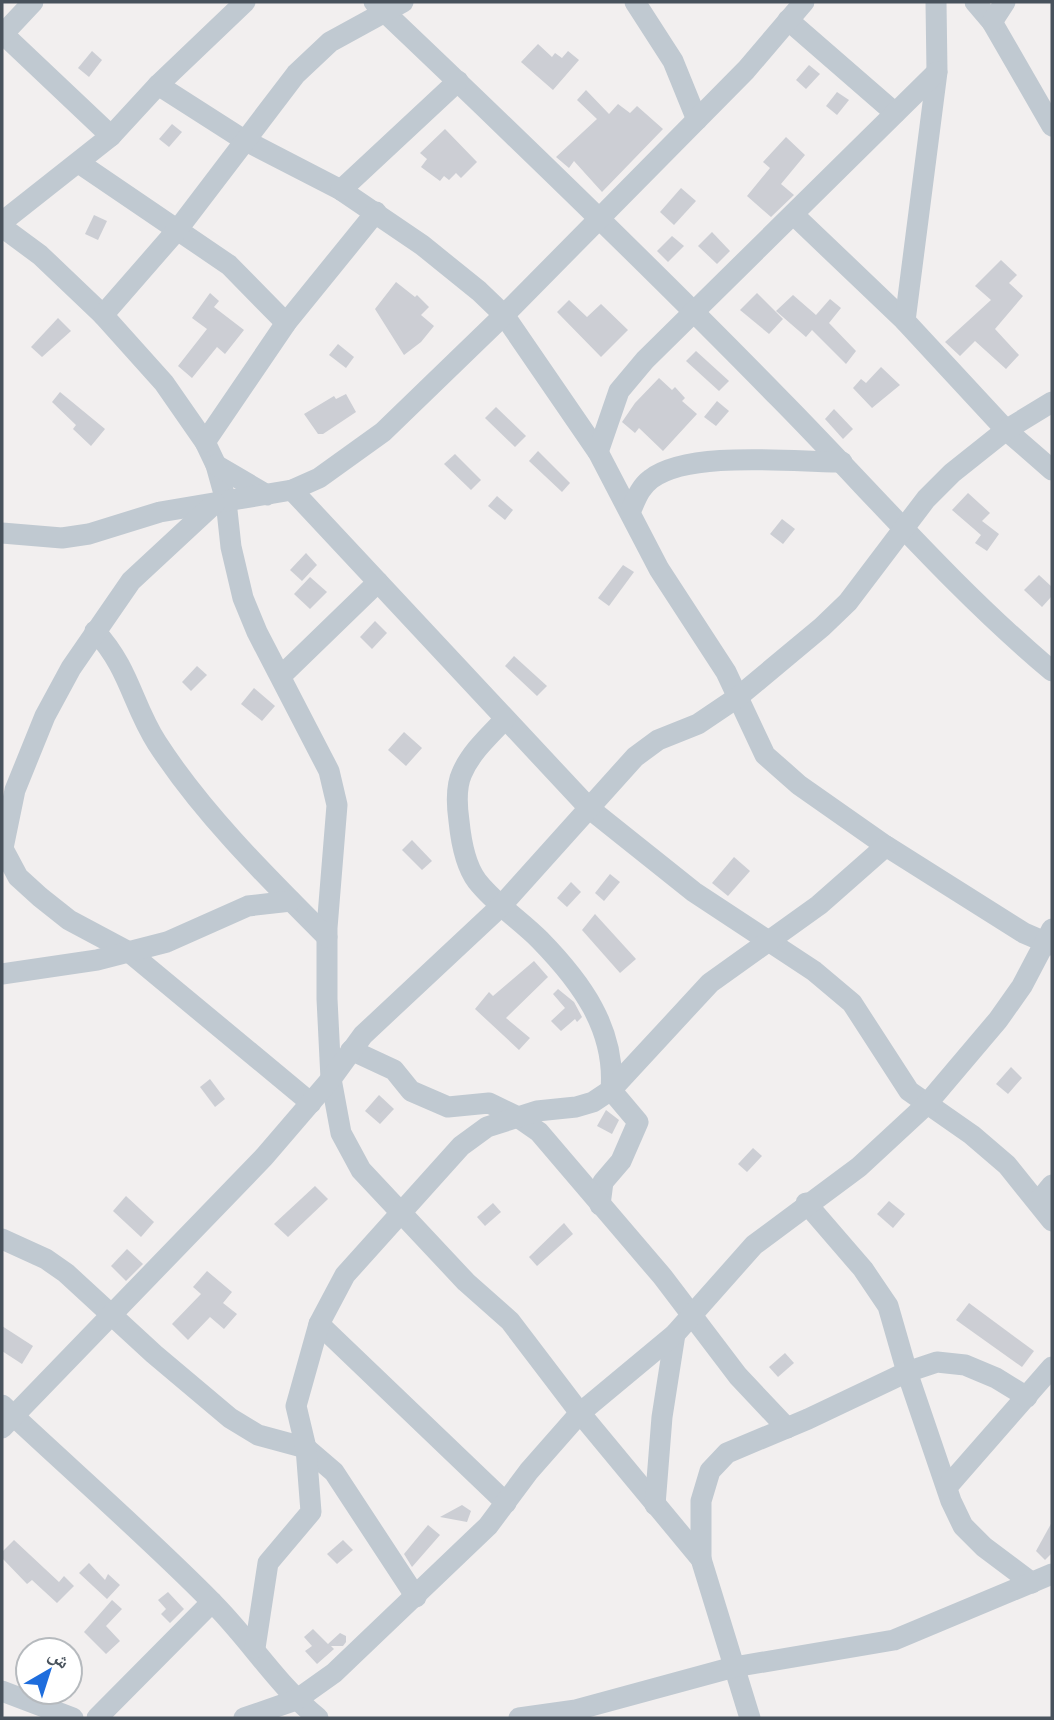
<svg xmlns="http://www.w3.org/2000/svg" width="1054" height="1720" font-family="Helvetica,'Noto Naskh Arabic',sans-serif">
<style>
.building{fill:#ccced4}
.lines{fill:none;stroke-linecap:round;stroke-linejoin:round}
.minor{stroke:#c0c9d1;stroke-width:21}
</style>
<rect width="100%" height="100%" fill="#f2efef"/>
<!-- building -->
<g class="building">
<polygon points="538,44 552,57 555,53 562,58 568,51 579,60 553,90 521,62"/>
<polygon points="92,51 102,60 89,77 78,68"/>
<polygon points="809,65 820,74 806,89 796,80"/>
<polygon points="586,90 609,114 618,104 630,113 637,106 663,129 602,192 574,161 569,168 556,157 597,119 577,100"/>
<polygon points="837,92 849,100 837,115 826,106"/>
<polygon points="172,124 182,132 169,147 159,139"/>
<polygon points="445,129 477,162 461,178 456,173 449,180 444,176 440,181 421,167 427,159 420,153"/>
<polygon points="786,137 805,155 781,184 794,195 771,217 747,196 770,168 763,162"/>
<polygon points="681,188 696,201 674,225 660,212"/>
<polygon points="94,215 107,221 98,240 85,234"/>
<polygon points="712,232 730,251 717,264 698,246"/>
<polygon points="672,236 684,246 668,262 657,251"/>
<polygon points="1001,260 1017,275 1009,283 1023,296 995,329 1019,355 1006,369 975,341 960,356 945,342 991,300 975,286"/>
<polygon points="396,282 415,297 417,295 429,307 421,315 434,326 421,342 404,355 375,309"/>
<polygon points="210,293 219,301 214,307 244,330 225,354 217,347 192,378 178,366 207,329 192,318"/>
<polygon points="757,293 783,319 769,334 740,310"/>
<polygon points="793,295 816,315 830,299 841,308 829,323 856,351 846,364 812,330 806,337 776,311"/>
<polygon points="569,300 587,317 601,304 628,330 601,357 557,312"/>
<polygon points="58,318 71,331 42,357 31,347"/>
<polygon points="338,344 354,357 346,368 329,355"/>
<polygon points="696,351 729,381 719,391 686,361"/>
<polygon points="881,367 900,385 872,408 853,388 861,379 866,383"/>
<polygon points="659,378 672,390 675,387 685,398 682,401 697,414 663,451 639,428 635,433 622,422 635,403"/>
<polygon points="60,392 105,429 91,446 73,429 76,425 52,402"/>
<polygon points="346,394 356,412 323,434 318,434 304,414 334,396 336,399"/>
<polygon points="717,401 729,411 716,426 704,417"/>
<polygon points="496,407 526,436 515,447 485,418"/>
<polygon points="834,409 853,429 843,439 825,419"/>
<polygon points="538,451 570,483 562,492 529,461"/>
<polygon points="455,454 481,480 471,490 444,464"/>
<polygon points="968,493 990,513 982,521 999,534 987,551 975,543 981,535 952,510"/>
<polygon points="497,496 513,510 505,520 488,506"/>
<polygon points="782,519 795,529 783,544 770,534"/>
<polygon points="306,553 317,565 302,581 290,570"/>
<polygon points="623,565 634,572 609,606 598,598"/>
<polygon points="1039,575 1052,587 1052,596 1042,607 1024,590"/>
<polygon points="310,577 327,592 310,609 294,594"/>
<polygon points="375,621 387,633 372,649 360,637"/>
<polygon points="514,656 547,686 537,696 505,666"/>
<polygon points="197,666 207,675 191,691 182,682"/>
<polygon points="254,688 275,706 262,721 241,704"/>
<polygon points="404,732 422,748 406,766 388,750"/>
<polygon points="412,840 432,861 422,870 402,850"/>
<polygon points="734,857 750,871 728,896 712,883"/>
<polygon points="610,874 620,882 604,901 595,893"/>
<polygon points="571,882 581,892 567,907 557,898"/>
<polygon points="595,914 636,959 620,973 582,930"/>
<polygon points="534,961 548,977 506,1018 530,1038 519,1050 475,1009 489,992 493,996"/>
<polygon points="558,989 574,1002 582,1017 577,1022 575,1019 561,1031 551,1021 565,1008 553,994"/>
<polygon points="1011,1067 1022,1078 1008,1094 996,1084"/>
<polygon points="210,1079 225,1099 215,1107 200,1087"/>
<polygon points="379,1095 394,1109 380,1124 365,1111"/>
<polygon points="606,1110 619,1120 612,1134 597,1126"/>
<polygon points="753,1148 762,1156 747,1172 738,1164"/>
<polygon points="315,1186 328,1199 288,1237 274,1224"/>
<polygon points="126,1196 154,1222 141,1237 113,1211"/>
<polygon points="889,1201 905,1214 893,1228 877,1214"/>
<polygon points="493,1203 501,1212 485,1226 477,1217"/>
<polygon points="564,1223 573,1234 537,1266 529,1257"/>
<polygon points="127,1249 143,1264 126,1281 111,1266"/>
<polygon points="207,1271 232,1292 223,1303 237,1314 224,1329 210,1317 188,1340 172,1324 201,1294 193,1287"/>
<polygon points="969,1303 1034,1351 1022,1367 956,1320"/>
<polygon points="2,1326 33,1346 22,1364 2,1351"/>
<polygon points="785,1353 794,1363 778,1377 769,1367"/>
<polygon points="462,1505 471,1511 467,1522 440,1517"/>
<polygon points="1052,1522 1052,1553 1045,1560 1036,1551"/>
<polygon points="428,1525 440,1535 412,1567 404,1554"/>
<polygon points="14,1540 59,1582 64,1576 74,1586 57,1603 32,1580 27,1584 2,1558 2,1552"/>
<polygon points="343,1540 353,1550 337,1564 327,1554"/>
<polygon points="89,1563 105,1580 108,1574 120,1585 107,1599 79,1573"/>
<polygon points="168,1592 184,1609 170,1623 161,1614 166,1609 158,1600"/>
<polygon points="112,1600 122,1609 106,1626 120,1641 106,1654 84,1632"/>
<polygon points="313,1629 328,1644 340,1633 346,1636 346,1642 343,1646 331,1646 334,1649 317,1664 305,1651 312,1646 304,1637"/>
</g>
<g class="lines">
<!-- minor -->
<g class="minor">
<path d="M 374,2 C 511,132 647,263 779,398 C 870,490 953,588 1052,671"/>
<polyline points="635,2 673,61 697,120"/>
<polyline points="975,2 992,22 1052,126"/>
<polyline points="788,20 895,113"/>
<polyline points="992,22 1005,2"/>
<polyline points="2,33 111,136"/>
<polyline points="3,34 33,2"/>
<polyline points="158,85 244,140 341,190 422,245 479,291 504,315 598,452 659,569 726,672 765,755 799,785 886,846 1024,933 1052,945"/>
<polyline points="79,163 229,265 286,323"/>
<polyline points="341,190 458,81"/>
<polyline points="795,216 905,321 1006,430 1052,470"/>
<polyline points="2,222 111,136 158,85 245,2"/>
<polyline points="2,227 40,255 103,315 164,383 205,442 216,465 226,501 231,547 243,598 257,632 329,771 337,805 327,928 327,999 331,1079 341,1133 361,1170 466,1282 510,1321 580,1413 701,1559 750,1718"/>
<polyline points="103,315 178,229 296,74 330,42 403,2"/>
<polyline points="905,321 937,72 936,2"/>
<polyline points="205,442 286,323 376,212"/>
<polyline points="598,452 619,391 645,360 937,72"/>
<polyline points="216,465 267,495"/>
<polyline points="292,490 590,809 694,892 814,971 852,1003 909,1091 972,1135 1007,1165 1052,1221"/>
<path d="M 631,510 C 636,499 640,487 651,479 C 689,450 793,462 842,462"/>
<polyline points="2,533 62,538 89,534 160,512 292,490 319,478 383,432 504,315 746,70 804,2"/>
<path d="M 95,631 C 130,669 132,704 157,743 C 203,814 267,877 327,937"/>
<polyline points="281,676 378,582"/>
<path d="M 505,719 C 490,735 471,752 462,773 C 456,786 457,807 459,821 C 461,841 465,865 477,881 C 495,904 520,920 540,940 C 581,982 616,1029 611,1090 L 638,1122 L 621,1161 L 603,1182 L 600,1205"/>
<polyline points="2,847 18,877 40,897 69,920 129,952 311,1103"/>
<polyline points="2,853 15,790 45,716 71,668 131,581 215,503"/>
<polyline points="2,974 97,960 167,942 248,906 291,901"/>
<polyline points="351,1050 394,1070 411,1091 448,1107 489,1103 516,1116 539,1132 662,1276 738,1376 787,1428"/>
<polyline points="1038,1202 1052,1185"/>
<polyline points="806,1203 863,1269 888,1306 907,1372 951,1501 963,1526 984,1547 1032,1583"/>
<polyline points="2,1239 46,1259 66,1273 154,1354 230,1418 258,1435 306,1448 334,1472 416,1597"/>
<polyline points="319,1324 506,1503"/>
<path d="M 2,1405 C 72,1471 146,1535 213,1603 C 250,1640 277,1685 318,1718"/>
<polyline points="2,1428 264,1157 331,1079 363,1035 501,906 635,757 658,740 698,724 738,697 822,627 848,602 926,499 952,473 1006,430 1052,402"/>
<polyline points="947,1487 1052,1367"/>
<polyline points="655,1505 662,1417 675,1334"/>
<polyline points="701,1559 701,1501 710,1471 727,1453 808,1419 907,1372 937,1362 965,1365 996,1378 1027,1397"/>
<polyline points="255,1648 268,1563 311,1512 306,1448 296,1406 319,1324 345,1275 461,1146 487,1127 537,1111 576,1107 593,1102 611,1090 710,983 819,905 886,846"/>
<polyline points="2,1691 73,1718"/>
<polyline points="97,1718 212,1602"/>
<polyline points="244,1718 296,1700 334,1673 488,1526 529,1471 580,1413 675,1334 754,1245 859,1167 926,1105 998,1020 1022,986 1052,929"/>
<polyline points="519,1718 576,1710 734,1667 894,1640 1052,1574"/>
</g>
</g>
<!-- border -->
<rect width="1054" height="1720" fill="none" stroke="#48525c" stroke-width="7"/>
<!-- north arrow -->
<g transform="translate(49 1671) rotate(39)"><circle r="33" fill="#ffffff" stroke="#b6babe" stroke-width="2"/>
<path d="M0-5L12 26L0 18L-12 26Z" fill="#1e6ddd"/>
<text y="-10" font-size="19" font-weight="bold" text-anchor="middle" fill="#48525c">ش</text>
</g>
</svg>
